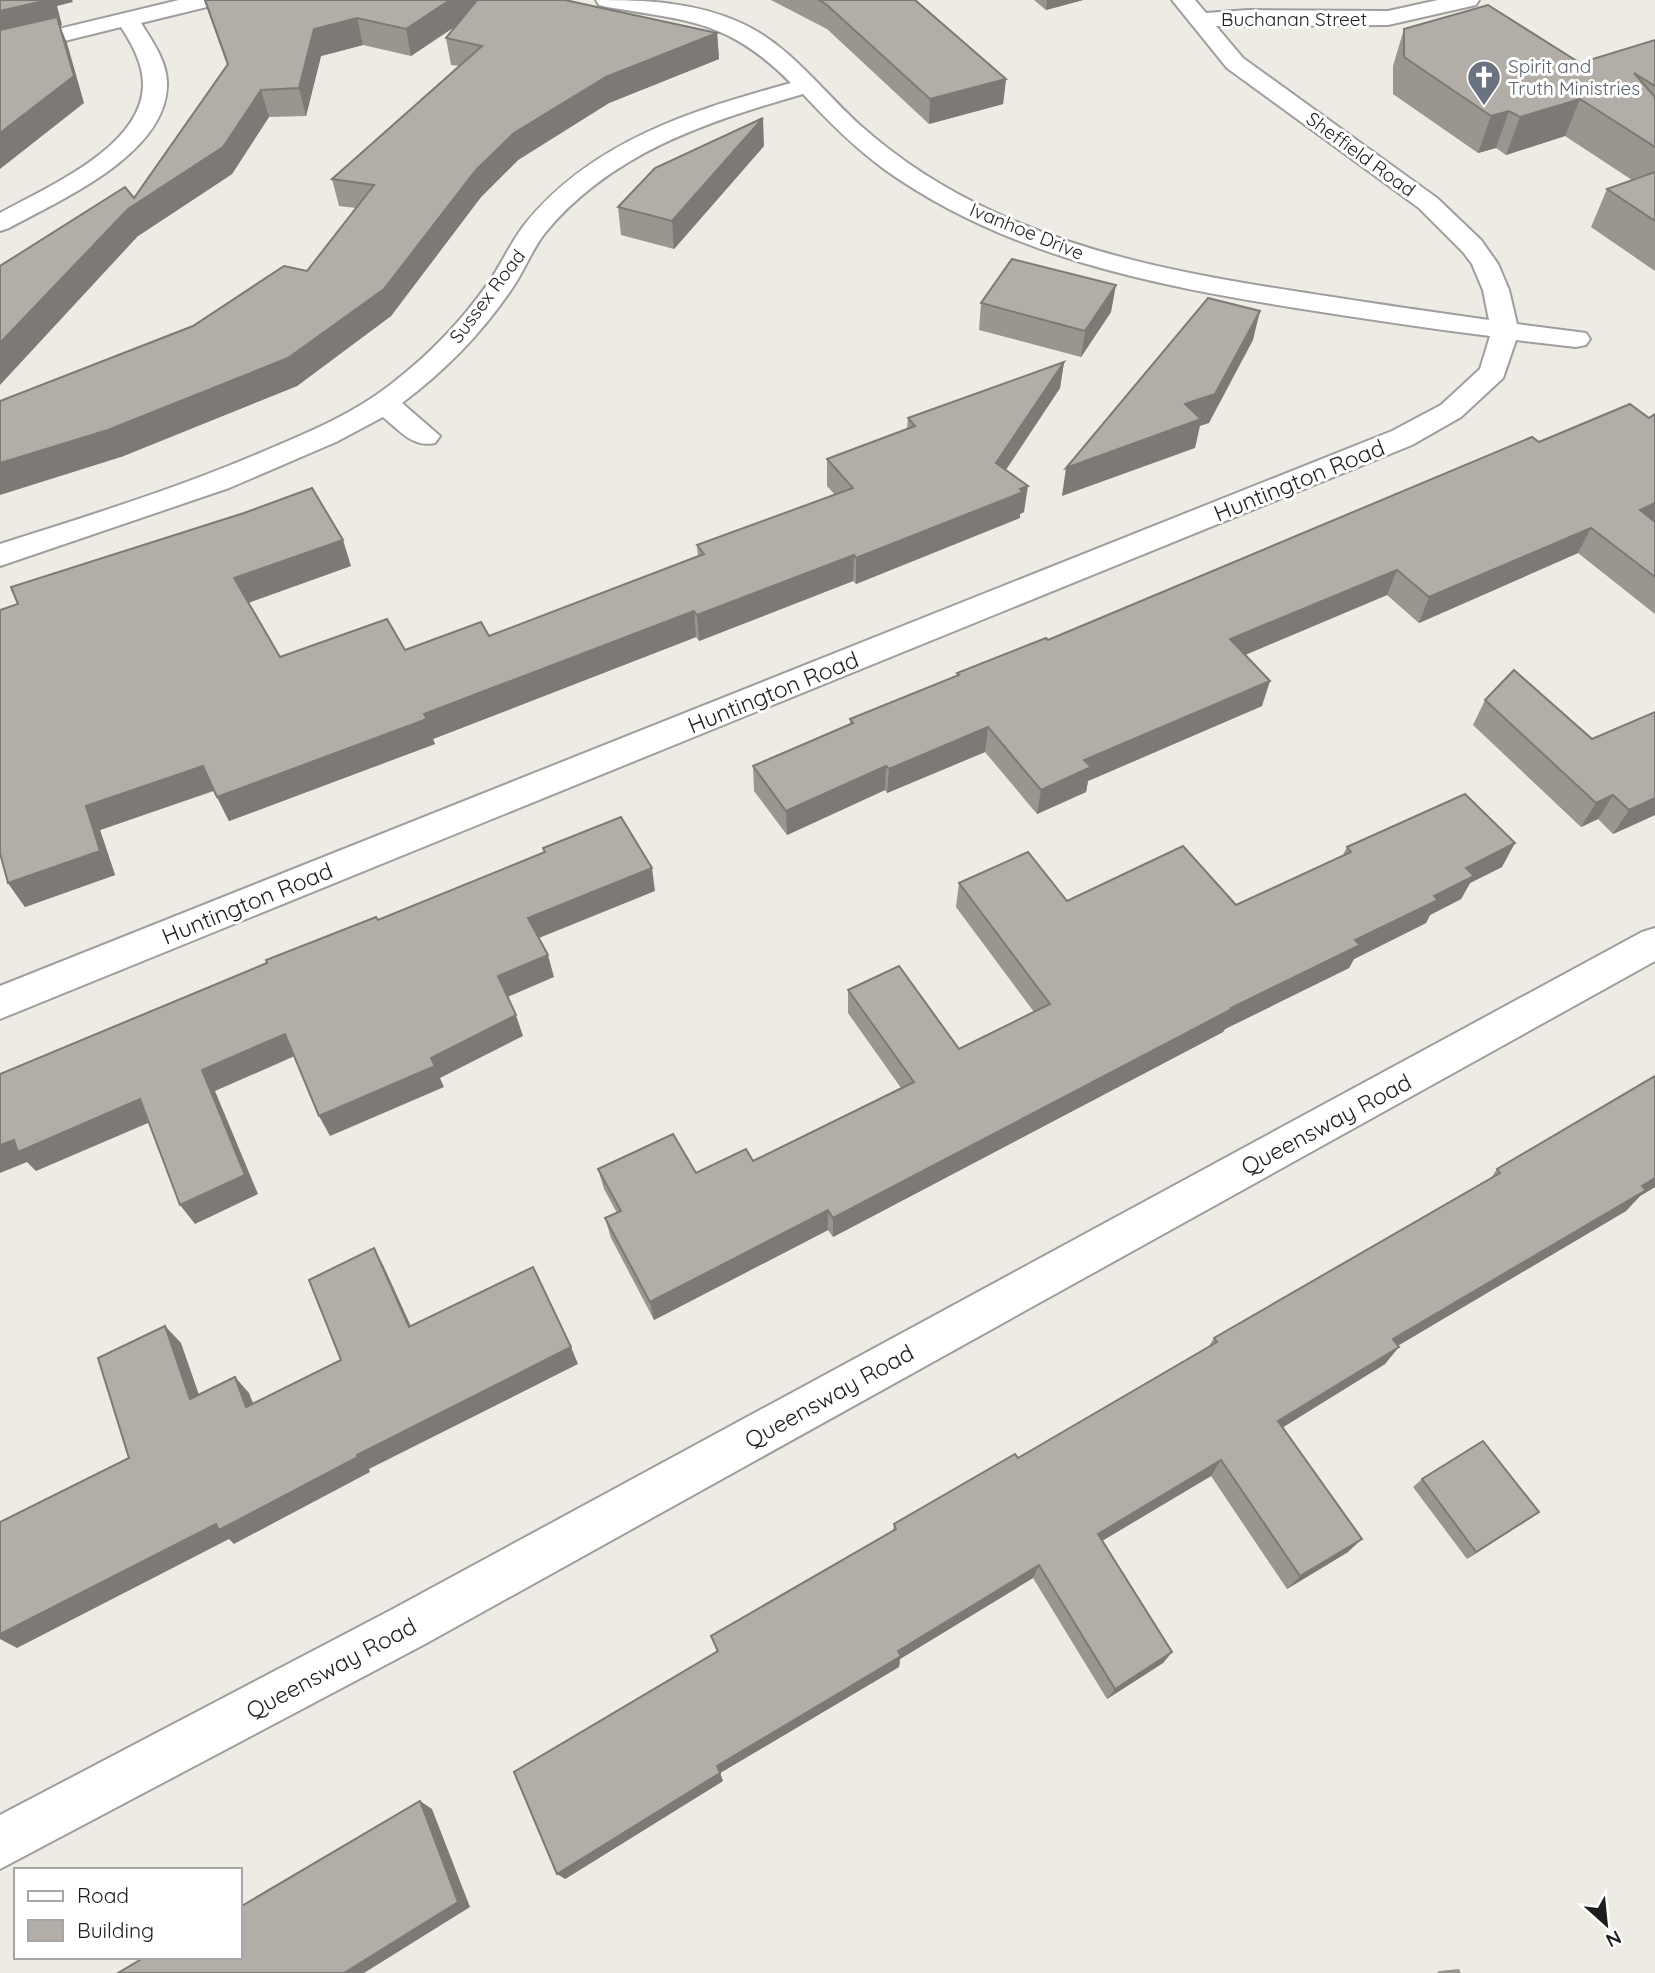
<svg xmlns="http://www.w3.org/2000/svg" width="1655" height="1973" font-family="Quicksand,sans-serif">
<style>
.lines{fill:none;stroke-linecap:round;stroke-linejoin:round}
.minor-casing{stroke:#9e9e9e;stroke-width:4}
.minor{fill:#fff;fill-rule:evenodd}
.wall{fill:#99958f}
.shaded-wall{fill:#7d7974}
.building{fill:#b2ada6;stroke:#7d7974;stroke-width:2}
.labels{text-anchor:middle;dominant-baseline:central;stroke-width:6;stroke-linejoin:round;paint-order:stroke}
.far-street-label{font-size:19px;fill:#1d1d1d;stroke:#fff}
.far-worship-label{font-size:19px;fill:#5b616d;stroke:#fff;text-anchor:start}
.street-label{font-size:23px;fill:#1d1d1d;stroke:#fff}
</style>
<rect width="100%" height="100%" fill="#edebe3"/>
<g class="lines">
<!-- minor casing -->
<g class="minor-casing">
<g id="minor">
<path d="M 179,0 L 218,0 L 215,5 L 141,23 C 153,42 168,63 167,86 C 165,155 60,200 9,228 L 0,231 L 0,213 C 47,187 140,148 143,87 C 144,65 132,44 121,27 L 0,57 L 0,43 Z"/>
<path d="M 596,0 C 646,0 695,2 741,23 C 790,45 822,91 861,126 C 900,161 946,190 994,212 C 1091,257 1195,276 1300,292 C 1363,302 1426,311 1489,320 L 1483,290 L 1472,264 L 1463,252 L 1419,208 L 1227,68 L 1172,0 L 1195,0 L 1206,13 L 1248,10 L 1388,11 L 1438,0 L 1479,0 L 1476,5 L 1388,25 L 1216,26 L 1243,58 L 1437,198 L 1481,240 L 1498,264 L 1509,290 L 1517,324 L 1586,333 L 1590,339 L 1586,345 L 1576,347 L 1516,340 L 1503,378 L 1461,417 L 1412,445 L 0,1019 L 0,986 L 1392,431 L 1441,405 L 1480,369 L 1490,336 C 1425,328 1360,318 1296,308 C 1152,285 1006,256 884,169 C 854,147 828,121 803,94 C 706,122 611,153 545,233 C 533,248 526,267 515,284 C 485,330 446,370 402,403 L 440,436 L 435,443 C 413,448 399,430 383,417 L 336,442 L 229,488 L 0,566 L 0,544 C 91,515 182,487 269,449 C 312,431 354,413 390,385 C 428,356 462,321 489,282 C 502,263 511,242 525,224 C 592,141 693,110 791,83 C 728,20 690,21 607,7 L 599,5 Z"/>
<polygon points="1655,928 1655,961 425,1644 0,1869 0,1815 391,1610 1642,932"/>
</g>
</g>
<!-- minor -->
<use href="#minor" class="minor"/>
</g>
<!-- wall -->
<g class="wall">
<polygon points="204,0 565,0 717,33 719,59 609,103 518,160 481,197 391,316 297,386 121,457 193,326 307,271 356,208 339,206 332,179 459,66 451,65 446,38 456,26 411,56 363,45 321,56 306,116 269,117 232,174 138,236 134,198 227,65"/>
<polygon points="771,0 915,0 1006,79 1003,104 929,124 827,29"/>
<polygon points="1034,0 1083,0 1046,10"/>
<polygon points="1404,29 1580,63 1655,40 1655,271 1591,227 1607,189 1632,180 1565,136 1506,155 1496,148 1478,153 1393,94 1393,66"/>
<polygon points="764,146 674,249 621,235 618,207"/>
<polygon points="981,303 1111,312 1081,357 979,330"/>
<polygon points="1064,362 1060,388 1006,470 1024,512 1020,514 1020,518 856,584 853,581 699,641 696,637 433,739 435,744 229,821 214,791 100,830 115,875 25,907 8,883 0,610 351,566 248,603 280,657 405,650 489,636 698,557 697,545 835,495 827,486 827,459 907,429 908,418"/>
<polygon points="1655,414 1655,614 1578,553 1419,623 1387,595 1245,655 1262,706 1088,781 1086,792 1037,814 985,752 887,793 885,790 787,835 754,791 753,766 850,724 850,719 957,676 957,673 1048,640 1539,442 1649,418"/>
<polygon points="1485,700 1592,739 1655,815 1613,834 1598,819 1581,827 1473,725"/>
<polygon points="1347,847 1502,867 1470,883 1461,899 1430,915 1426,923 1354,959 1349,968 1225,1029 1223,1032 833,1237 828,1230 654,1320 611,1238 605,1218 617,1213 604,1189 598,1169 696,1173 753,1161 901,1088 848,1013 848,990 959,1049 1034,1012 956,907 959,883 1067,901 1236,905 1343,855"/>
<polygon points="1655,1076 1655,1187 1640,1196 1626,1211 1398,1345 1385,1364 1283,1427 1348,1552 1287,1589 1211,1476 1102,1541 1172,1652 1163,1663 1107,1699 1033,1578 900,1659 899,1667 720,1773 723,1781 565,1879 717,1652 711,1636 893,1531 894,1524 1018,1458 1209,1346 1214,1338 1491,1178 1497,1169"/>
<polygon points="1422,1479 1529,1519 1467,1559 1413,1487"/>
<polygon points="1459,1969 1461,1973 1437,1973 1439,1971"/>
</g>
<!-- shaded-wall -->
<g class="shaded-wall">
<polygon points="48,0 72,0 73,2 57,6 62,25 60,26 67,43 84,103 0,169 0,11"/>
<polygon points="450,0 486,0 487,5 411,56 406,29"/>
<polygon points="1047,0 1083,0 1046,10"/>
<polygon points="357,18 363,45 321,56 306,116 299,88 314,29"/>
<polygon points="717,33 719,59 609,103 518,160 481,197 391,316 297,386 121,457 0,495 0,463 476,170 514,133 606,77"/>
<polygon points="1006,79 1003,104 929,124 930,99"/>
<polygon points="261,90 269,117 232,174 138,236 0,385 0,343 128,209"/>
<polygon points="1580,99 1565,136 1506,155 1520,117"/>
<polygon points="1509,111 1496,148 1478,153 1491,116"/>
<polygon points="763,118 764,146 674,249 672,221"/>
<polygon points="1116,285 1111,312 1081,357 1085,331"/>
<polygon points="1260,311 1253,340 1209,423 1200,426 1195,448 1062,496 1066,468 1185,404"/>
<polygon points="1064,362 1060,388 993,489 996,463"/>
<polygon points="1028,486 1024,512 1020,514 1020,518 856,584 856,558"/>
<polygon points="1655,503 1655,523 1640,510"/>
<polygon points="1591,528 1578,553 1419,623 1429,597"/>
<polygon points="343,540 351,566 245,604 234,578"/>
<polygon points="854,555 853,581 699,641 697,615"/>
<polygon points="1397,570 1387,595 1223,664 1230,639"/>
<polygon points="694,611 696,637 433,739 435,744 229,821 217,797 424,714"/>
<polygon points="1270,681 1262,706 1088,781 1086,792 1037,814 1041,790 1084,760"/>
<polygon points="988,727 985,752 887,793 889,769"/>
<polygon points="203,766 215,790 100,830 115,875 25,907 8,883 86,806"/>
<polygon points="886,766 885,790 787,835 786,811"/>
<polygon points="1613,795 1598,819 1581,827 1596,803"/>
<polygon points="1655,798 1655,815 1613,834 1629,810"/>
<polygon points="1515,843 1502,867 1470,883 1461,899 1430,915 1426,923 1354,959 1349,968 1225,1029 1223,1032 833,1237 833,1218 1231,1008 1355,940 1434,896 1466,868"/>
<polygon points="652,868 655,891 534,940 528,918"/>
<polygon points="548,955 554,977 505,998 498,976"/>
<polygon points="516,1015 523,1036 440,1078 444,1087 330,1136 319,1116"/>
<polygon points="285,1034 297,1055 215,1091 258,1194 195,1224 180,1205 202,1070"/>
<polygon points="140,1099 155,1120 36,1171 27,1162 0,1173 0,1145 14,1140"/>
<polygon points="1655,1178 1655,1187 1640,1196 1626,1211 1379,1357 1393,1339"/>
<polygon points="828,1210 828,1230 654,1320 650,1302"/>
<polygon points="374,1248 384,1267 419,1344 409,1327"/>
<polygon points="165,1326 181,1343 206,1415 190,1399"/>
<polygon points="571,1347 578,1364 369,1469 370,1472 234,1544 229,1539 17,1648 0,1639 0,1634 216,1524 357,1455"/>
<polygon points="1399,1347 1385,1364 1267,1437 1278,1421"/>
<polygon points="235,1377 249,1393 261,1423 246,1407"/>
<polygon points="1221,1460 1211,1476 1090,1548 1098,1534"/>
<polygon points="1539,1512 1529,1519 1467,1559 1476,1552"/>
<polygon points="1362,1539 1348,1552 1287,1589 1300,1576"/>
<polygon points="1039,1565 1033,1578 900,1659 899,1667 720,1773 723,1781 565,1879 557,1874 717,1766 898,1651"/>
<polygon points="1172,1652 1163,1663 1107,1699 1115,1689"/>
<polygon points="420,1801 432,1809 470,1907 364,1973 344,1973"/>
</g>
<!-- building -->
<g class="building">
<polygon points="0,0 48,0 0,11"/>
<polygon points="205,0 450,0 406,29 357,18 314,29 299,88 261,90 223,147 128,209 0,343 0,266 125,187 134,198 228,64"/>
<polygon points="477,0 565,0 717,33 606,77 514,133 476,170 384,289 288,358 108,430 0,463 0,401 193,326 284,266 307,271 374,185 332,179 482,46 446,38"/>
<polygon points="819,0 915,0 1006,79 930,99 827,5"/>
<polygon points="1488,5 1580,63 1655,40 1655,86 1634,73 1655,97 1655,147 1580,99 1520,117 1509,111 1491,116 1404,57 1404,29"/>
<polygon points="57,17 74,76 0,133 0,30"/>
<polygon points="763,118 672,221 618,207 655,168"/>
<polygon points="1655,172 1655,221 1607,189"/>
<polygon points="1012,259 1116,285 1085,331 981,303"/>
<polygon points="1208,298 1260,311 1215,394 1185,404 1201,419 1066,468"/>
<polygon points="1064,362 996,463 1028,486 1020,489 1023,492 856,558 854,555 697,615 694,611 424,714 427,719 217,797 203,766 86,806 100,851 8,883 0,853 0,610 18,604 11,587 244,513 312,488 343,540 234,578 280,657 387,619 405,650 481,622 489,636 704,554 697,545 853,488 827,459 915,426 908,418"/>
<polygon points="1630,404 1649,418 1655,414 1655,503 1640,510 1655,522 1655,577 1591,528 1429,597 1397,570 1230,639 1270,681 1084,760 1091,767 1041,790 988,727 889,769 886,766 786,811 753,766 853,723 850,719 959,675 957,673 1046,638 1048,640 1532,437 1539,442"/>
<polygon points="1514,670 1592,739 1655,712 1655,798 1629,810 1613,795 1596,803 1485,700"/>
<polygon points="1465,794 1515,843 1466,868 1474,876 1434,896 1438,900 1355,940 1360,945 1231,1008 1232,1009 833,1218 828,1210 650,1302 605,1218 621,1211 598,1169 673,1134 696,1173 746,1149 753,1161 914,1082 848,990 899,966 959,1049 1050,1004 959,883 1028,852 1067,901 1183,846 1236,905 1351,852 1347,847"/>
<polygon points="621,817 652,868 528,918 548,955 498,976 516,1015 431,1058 435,1066 319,1116 285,1034 202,1070 245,1175 180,1205 140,1099 18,1152 14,1140 0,1145 0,1074 267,963 266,960 376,917 378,920 545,852 543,848"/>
<polygon points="1655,1076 1655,1178 1642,1186 1646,1190 1393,1339 1399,1347 1278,1421 1362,1539 1300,1576 1221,1460 1098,1534 1172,1652 1115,1689 1039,1565 898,1651 901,1656 717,1766 720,1773 557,1874 514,1772 718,1651 711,1636 896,1529 894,1524 1015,1454 1018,1458 1217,1342 1214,1338 1500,1173 1497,1169"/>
<polygon points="374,1248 409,1327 533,1267 571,1347 357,1455 358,1457 219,1530 216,1524 0,1634 0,1522 129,1458 98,1358 165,1326 190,1399 235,1377 246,1407 341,1360 309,1280"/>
<polygon points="1483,1441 1539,1512 1476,1552 1422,1479"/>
<polygon points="420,1801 458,1902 344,1973 118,1973 145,1957 240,1957 240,1907"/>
</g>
<!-- icons -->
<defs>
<g id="church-pin" transform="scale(1.75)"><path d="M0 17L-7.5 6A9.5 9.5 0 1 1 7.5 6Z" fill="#6b7280" stroke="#fff"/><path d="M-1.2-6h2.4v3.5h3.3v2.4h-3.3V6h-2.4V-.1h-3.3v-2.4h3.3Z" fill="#fff"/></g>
</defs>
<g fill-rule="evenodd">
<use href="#church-pin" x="1484" y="77"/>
</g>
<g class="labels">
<!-- far-street labels -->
<g class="far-street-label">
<text x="1294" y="19">Buchanan Street</text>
<text transform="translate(1361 154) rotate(36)">Sheffield Road</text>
<text transform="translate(1027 231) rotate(22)">Ivanhoe Drive</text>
<text transform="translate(487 296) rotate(-53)">Sussex Road</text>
</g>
<!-- far-worship labels -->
<g class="far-worship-label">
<text x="1508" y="66">Spirit and<tspan x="1508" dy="22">Truth Ministries</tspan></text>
</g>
<!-- street labels -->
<g class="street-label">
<text transform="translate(1299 480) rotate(-22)">Huntington Road</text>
<text transform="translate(773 692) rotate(-22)">Huntington Road</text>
<text transform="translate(247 903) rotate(-22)">Huntington Road</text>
<text transform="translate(1326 1124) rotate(-28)">Queensway Road</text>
<text transform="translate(829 1396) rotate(-29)">Queensway Road</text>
<text transform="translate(331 1668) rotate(-28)">Queensway Road</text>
</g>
</g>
<!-- legend -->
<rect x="14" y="1868" width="228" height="91" fill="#ffffff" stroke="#a5a5a5" stroke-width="2"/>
<rect x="28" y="1891" width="35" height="10" fill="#ffffff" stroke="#a5a5a5" stroke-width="2"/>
<text x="77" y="1903" font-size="21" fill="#1d1d1d">Road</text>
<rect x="28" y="1920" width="35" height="21" fill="#b2ada6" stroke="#a5a5a5" stroke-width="2"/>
<text x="77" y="1938" font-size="21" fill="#1d1d1d">Building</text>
<!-- north arrow -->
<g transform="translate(1606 1924) rotate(153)" stroke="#ffffff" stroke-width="5" paint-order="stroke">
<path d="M0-5L12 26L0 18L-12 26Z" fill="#1d1d1d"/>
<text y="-10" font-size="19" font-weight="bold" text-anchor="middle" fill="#1d1d1d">N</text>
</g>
</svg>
